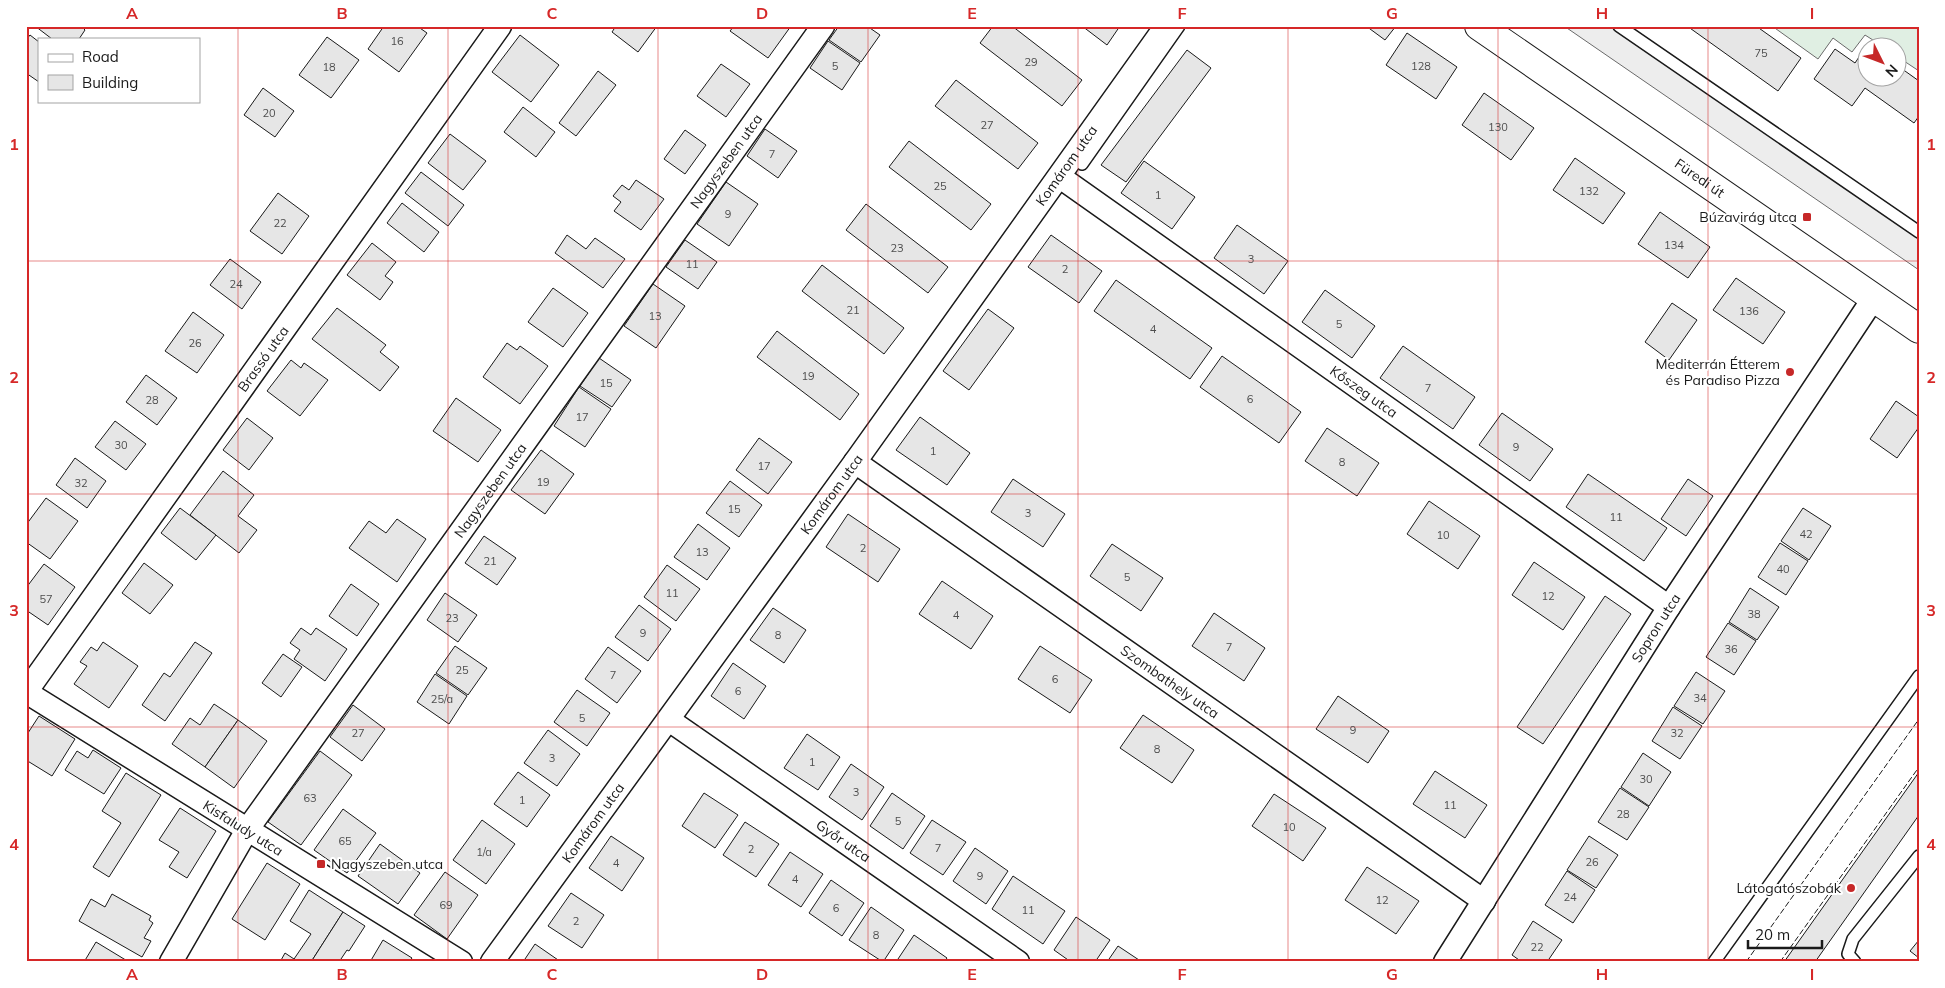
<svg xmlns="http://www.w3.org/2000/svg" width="1945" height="988" font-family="Mulish,sans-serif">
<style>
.green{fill:#e0efe3;stroke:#6a6a6a}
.parking{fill:#ededed;stroke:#6a6a6a}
.building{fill:#e6e6e6;stroke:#1a1a1a}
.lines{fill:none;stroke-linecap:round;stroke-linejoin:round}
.service-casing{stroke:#1a1a1a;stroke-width:14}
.minor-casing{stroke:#1a1a1a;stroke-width:25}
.primary-casing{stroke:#1a1a1a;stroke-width:30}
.service{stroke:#fff;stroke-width:11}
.minor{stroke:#fff;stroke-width:22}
.primary{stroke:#fff;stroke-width:28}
.fence{stroke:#1a1a1a;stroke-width:1;stroke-dasharray:6 2.5;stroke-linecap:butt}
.grid{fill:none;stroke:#d62828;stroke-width:1;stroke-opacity:0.55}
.poi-dot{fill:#c62828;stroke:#fff;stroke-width:2}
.labels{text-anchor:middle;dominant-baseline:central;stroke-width:4;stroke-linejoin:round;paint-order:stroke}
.number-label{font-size:11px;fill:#4d4d4d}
.street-label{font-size:14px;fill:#1a1a1a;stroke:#fff}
.poi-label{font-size:14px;fill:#1a1a1a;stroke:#fff;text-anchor:end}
.neatline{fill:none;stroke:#d62828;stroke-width:2}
.grid-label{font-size:16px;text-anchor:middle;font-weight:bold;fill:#d62828}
</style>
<rect width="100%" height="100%" fill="#fff"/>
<!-- green -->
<polygon class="green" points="1772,26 1919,26 1919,71 1898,57 1898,48 1884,47 1865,35 1852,52 1833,38 1818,59"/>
<!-- parking -->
<polygon class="parking" points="1564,26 1619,26 1919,232 1919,270"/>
<!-- building -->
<g class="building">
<polygon points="35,26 81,26 85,30 79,39 52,39"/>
<polygon points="384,26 417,26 427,33 399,72 368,49"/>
<polygon points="616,26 657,26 638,52 612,32"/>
<polygon points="734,26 791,26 768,58 730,31"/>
<polygon points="839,26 867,26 880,35 861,62 829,40"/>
<polygon points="993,26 1012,26 1082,80 1062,106 980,43"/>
<polygon points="1082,26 1120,26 1107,45"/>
<polygon points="1366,26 1396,26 1385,40"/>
<polygon points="1687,26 1756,26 1801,58 1778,91"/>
<polygon points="1407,33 1457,67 1436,99 1386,65"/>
<polygon points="30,35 39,42 39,82 26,73 26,40"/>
<polygon points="520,35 559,65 531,102 492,72"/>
<polygon points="327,37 359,60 331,98 299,75"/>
<polygon points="828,41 860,63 842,90 810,68"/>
<polygon points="1867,45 1871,48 1868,48 1868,78 1898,78 1898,66 1919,81 1919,116 1914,123 1865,88 1852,106 1814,79 1835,49 1855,63"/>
<polygon points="1187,50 1211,68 1126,182 1101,165"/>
<polygon points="721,64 750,84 726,117 697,96"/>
<polygon points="598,71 616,85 576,136 559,123"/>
<polygon points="956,80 1038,143 1018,169 935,106"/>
<polygon points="263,88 294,111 275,137 244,115"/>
<polygon points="1484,93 1534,128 1511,160 1462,125"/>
<polygon points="523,107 555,132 536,157 504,132"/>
<polygon points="765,129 797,151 778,178 747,156"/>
<polygon points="685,130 706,145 685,174 664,159"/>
<polygon points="450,134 486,161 463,190 428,163"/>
<polygon points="909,141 991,204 971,230 889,167"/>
<polygon points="1575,158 1625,193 1603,224 1553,190"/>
<polygon points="1144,161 1195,197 1172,229 1121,193"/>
<polygon points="421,172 464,205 448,226 405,193"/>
<polygon points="636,180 664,199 641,230 614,211 621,202 613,196 622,185 629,190"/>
<polygon points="726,182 758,204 729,246 697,224"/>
<polygon points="278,193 309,216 282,254 250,231"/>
<polygon points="402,203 439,232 424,252 387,223"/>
<polygon points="866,204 948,267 928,293 846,230"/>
<polygon points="1660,212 1710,247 1688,278 1638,244"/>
<polygon points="1237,225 1288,261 1264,294 1214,258"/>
<polygon points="567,235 586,249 595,238 625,259 603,288 555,253"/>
<polygon points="1051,235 1102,271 1079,303 1028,267"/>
<polygon points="685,240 717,262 698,289 666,267"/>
<polygon points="372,243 396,262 385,276 393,282 380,300 347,275"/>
<polygon points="230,259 261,282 242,309 210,285"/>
<polygon points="822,265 904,328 884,354 802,291"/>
<polygon points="1736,278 1785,312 1763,344 1713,310"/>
<polygon points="1116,280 1212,348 1190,379 1094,311"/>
<polygon points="653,284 685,306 656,348 624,326"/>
<polygon points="553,288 588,313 563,347 528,322"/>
<polygon points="1325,290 1375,326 1352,358 1302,322"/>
<polygon points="1672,303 1697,320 1669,360 1645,342"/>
<polygon points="337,308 386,345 380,352 399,367 380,391 312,339"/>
<polygon points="988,309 1014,328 969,390 943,371"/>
<polygon points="193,312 224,335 197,373 165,351"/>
<polygon points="777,331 859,394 840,420 757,357"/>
<polygon points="507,343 517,350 520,346 548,366 520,404 483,377"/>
<polygon points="1403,346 1475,397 1453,429 1380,378"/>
<polygon points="1222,356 1301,412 1279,443 1200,387"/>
<polygon points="599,358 631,380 612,407 580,386"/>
<polygon points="291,360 301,368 304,363 328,380 300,416 267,391"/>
<polygon points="146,375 177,398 157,425 126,402"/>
<polygon points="579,387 611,409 585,447 554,426"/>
<polygon points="456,398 501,430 478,462 433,431"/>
<polygon points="1896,401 1919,417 1919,427 1897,458 1870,439"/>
<polygon points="1502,413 1553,449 1530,481 1479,445"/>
<polygon points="920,417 970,453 947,485 896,450"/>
<polygon points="247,418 273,438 249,470 223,450"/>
<polygon points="115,421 146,444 126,470 95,447"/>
<polygon points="1327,428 1379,463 1357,496 1305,461"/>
<polygon points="759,438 792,462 768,494 736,470"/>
<polygon points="541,450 574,474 545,514 511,490"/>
<polygon points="75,458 106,481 87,508 56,485"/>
<polygon points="223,471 254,495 238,516 257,530 239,553 190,515"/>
<polygon points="1588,474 1667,528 1644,561 1566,507"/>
<polygon points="1013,479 1065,514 1043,547 991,512"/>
<polygon points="1688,479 1713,496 1686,536 1661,519"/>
<polygon points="730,481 762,505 739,537 706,513"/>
<polygon points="46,498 78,521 50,559 26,542 26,525"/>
<polygon points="1429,501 1480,536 1458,569 1407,534"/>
<polygon points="180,508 216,535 196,560 161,533"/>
<polygon points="1803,508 1831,526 1809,560 1781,541"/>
<polygon points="848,514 900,549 878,582 826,547"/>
<polygon points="397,519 426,539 397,582 349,548 369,521 386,533"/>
<polygon points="698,524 730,548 707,580 674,557"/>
<polygon points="484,536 516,558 497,585 465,563"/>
<polygon points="1780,543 1808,561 1786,595 1758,577"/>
<polygon points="1112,544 1163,578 1141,611 1090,576"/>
<polygon points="1534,562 1585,597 1563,630 1512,595"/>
<polygon points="144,563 173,585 150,614 122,593"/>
<polygon points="44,564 75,587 48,625 26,610 26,588"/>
<polygon points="667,565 700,589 676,621 644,597"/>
<polygon points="942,581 993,616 971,649 919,614"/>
<polygon points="351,584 379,604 357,636 329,616"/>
<polygon points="1750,588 1779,607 1757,640 1729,622"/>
<polygon points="445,593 477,615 458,642 427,620"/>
<polygon points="1605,596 1631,614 1543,744 1517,727"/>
<polygon points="639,605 671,629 648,661 615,637"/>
<polygon points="773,608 806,630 784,663 750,640"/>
<polygon points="1214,613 1265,648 1244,681 1192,646"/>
<polygon points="1728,623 1756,641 1734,675 1706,657"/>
<polygon points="301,628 311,635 316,628 347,649 325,681 294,659 300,650 290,643"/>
<polygon points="103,642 138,666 109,708 74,684 87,666 80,662 91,647 97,651"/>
<polygon points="195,642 212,653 165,721 142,705 164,673 170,677"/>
<polygon points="455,646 487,668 468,695 436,673"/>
<polygon points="1040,646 1092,680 1070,713 1018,679"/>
<polygon points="608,647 641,671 617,703 585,679"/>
<polygon points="283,654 302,667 281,697 262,683"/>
<polygon points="733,663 766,686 744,719 711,696"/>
<polygon points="1696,672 1725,691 1703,724 1674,706"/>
<polygon points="435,674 467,696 449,724 417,702"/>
<polygon points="577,690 610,713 587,746 554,722"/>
<polygon points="1338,696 1389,731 1368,763 1316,729"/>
<polygon points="214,704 238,720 205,767 172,744 190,718 200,725"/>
<polygon points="353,705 385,729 362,761 330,737"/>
<polygon points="1673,707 1702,726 1680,759 1652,741"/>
<polygon points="1143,715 1194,750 1172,783 1120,748"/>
<polygon points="39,716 75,739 52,776 26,760 26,736"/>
<polygon points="238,720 267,741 234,788 205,767"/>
<polygon points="548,730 580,754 557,786 524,763"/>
<polygon points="807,734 840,757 818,790 784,768"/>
<polygon points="93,750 121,768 104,794 65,770 77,751 88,758"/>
<polygon points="320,751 352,775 301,845 268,822"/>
<polygon points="1643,753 1671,772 1649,806 1621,787"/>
<polygon points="851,764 884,787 862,820 829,797"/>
<polygon points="1435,771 1487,805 1465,838 1413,804"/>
<polygon points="518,772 550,795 527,827 494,804"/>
<polygon points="1919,772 1919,815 1815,962 1784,962"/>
<polygon points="126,773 161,795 109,877 93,867 121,823 102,811"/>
<polygon points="1620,788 1649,807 1627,840 1598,822"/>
<polygon points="704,793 738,815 715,848 682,826"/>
<polygon points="892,793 925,816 903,849 870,826"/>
<polygon points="1274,794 1326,828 1303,861 1252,826"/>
<polygon points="180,808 216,831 187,878 169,867 179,852 159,840"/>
<polygon points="343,809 376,833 347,873 314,850"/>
<polygon points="482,820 515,844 486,884 453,860"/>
<polygon points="932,820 966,842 943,875 910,853"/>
<polygon points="745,822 779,844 756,877 723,855"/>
<polygon points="611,836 644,858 622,891 589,868"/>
<polygon points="1589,836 1618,855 1596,888 1567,870"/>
<polygon points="380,844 420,873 398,904 358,876"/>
<polygon points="975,848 1008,871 986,904 953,881"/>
<polygon points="790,852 823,874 801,907 768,885"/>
<polygon points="267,863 300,884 265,940 232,919"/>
<polygon points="1367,867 1419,901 1396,934 1345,900"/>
<polygon points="1567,871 1595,890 1573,923 1545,905"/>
<polygon points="445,872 478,895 447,939 414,915"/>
<polygon points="1013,876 1065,911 1043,944 992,909"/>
<polygon points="831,880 864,903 842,936 809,913"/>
<polygon points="309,890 343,912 311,962 299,962 294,959 311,934 290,921"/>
<polygon points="571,893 604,915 582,948 548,926"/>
<polygon points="112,894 151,916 149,920 153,923 144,938 151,941 142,957 79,921 91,899 105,907"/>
<polygon points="871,907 904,930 883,962 849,940"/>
<polygon points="343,912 365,926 349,951 347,950 339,962 311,962"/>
<polygon points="1076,917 1110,940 1095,962 1071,962 1054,950"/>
<polygon points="1533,921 1562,940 1547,962 1522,962 1512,955"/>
<polygon points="914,935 947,958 944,962 896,962"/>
<polygon points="383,940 412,958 409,962 370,962"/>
<polygon points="1919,940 1919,958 1910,951"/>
<polygon points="96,942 129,962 84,962"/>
<polygon points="535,944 561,962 523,962"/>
<polygon points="1118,946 1142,962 1107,962"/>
<polygon points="285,953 294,959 299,962 280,962"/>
</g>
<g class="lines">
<!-- service casing -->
<g class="service-casing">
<g id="service">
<polyline points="1619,26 1919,232"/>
<polyline points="1082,164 1179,26"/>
<polyline points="1714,962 1919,676"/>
<polyline points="1855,962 1848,954 1853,939 1919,856"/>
</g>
</g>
<!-- minor casing -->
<g class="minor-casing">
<g id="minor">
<path id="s1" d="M 1060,177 L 1669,607"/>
<path id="s2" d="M 855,462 L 1484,901"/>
<path id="s3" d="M 669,720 L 1018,962"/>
<path id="s4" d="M 171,962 L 247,830 L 823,26"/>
<path id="s5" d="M 461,962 L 26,692 L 500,26"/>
<path id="s6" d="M 492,962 L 855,462 L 1166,26"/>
<path id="s7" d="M 1445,962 L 1669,607 L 1873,299"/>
</g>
</g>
<!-- primary casing -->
<g class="primary-casing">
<g id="primary">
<path id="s8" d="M 1479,26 L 1919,329"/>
</g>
</g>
<!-- service -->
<use href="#service" class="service"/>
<!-- minor -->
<use href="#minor" class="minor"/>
<!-- primary -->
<use href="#primary" class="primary"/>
<!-- fence -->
<g class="fence">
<polyline points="1746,962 1919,719"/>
<polyline points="1780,962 1919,767"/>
</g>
</g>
<!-- grid -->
<path class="grid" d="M 238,26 L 238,962M 448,26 L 448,962M 658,26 L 658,962M 868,26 L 868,962M 1078,26 L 1078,962M 1288,26 L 1288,962M 1498,26 L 1498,962M 1708,26 L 1708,962M 26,261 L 1919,261M 26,494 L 1919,494M 26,727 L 1919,727"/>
<!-- markers -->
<g class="poi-dot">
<rect x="1802" y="212" width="10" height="10" rx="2.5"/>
<circle cx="1790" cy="372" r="5"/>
<rect x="316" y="859" width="10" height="10" rx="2.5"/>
<circle cx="1851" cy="888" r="5"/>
</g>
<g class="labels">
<!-- number labels -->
<g class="number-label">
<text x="397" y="41">16</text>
<text x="1761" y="53">75</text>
<text x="1031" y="62">29</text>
<text x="835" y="66">5</text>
<text x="1421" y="66">128</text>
<text x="329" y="67">18</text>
<text x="269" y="113">20</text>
<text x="987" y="125">27</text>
<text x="1498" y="127">130</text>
<text x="772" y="154">7</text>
<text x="940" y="186">25</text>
<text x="1589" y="191">132</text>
<text x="1158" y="195">1</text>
<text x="728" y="214">9</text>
<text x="280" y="223">22</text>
<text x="1674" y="245">134</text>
<text x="897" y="248">23</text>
<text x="1251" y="259">3</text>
<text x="692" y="264">11</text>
<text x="1065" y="269">2</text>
<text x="236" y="284">24</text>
<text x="853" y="310">21</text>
<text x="1749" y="311">136</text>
<text x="655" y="316">13</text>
<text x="1339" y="324">5</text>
<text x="1153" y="329">4</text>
<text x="195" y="343">26</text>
<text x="808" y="376">19</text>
<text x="606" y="383">15</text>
<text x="1428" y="388">7</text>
<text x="1250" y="399">6</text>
<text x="152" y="400">28</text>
<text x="582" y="417">17</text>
<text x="121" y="445">30</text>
<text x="1516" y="447">9</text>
<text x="933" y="451">1</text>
<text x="1342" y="462">8</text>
<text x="764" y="466">17</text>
<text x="543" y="482">19</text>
<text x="81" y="483">32</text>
<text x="734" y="509">15</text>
<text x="1028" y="513">3</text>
<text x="1616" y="517">11</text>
<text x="1806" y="534">42</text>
<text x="1443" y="535">10</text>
<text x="863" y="548">2</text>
<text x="702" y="552">13</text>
<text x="490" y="561">21</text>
<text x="1783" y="569">40</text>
<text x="1127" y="577">5</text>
<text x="672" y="593">11</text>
<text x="1548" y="596">12</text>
<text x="46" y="599">57</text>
<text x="1754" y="614">38</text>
<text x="956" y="615">4</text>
<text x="452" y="618">23</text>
<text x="643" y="633">9</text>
<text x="778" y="635">8</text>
<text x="1229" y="647">7</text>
<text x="1731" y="649">36</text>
<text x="462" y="670">25</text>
<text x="613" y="675">7</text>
<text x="1055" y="679">6</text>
<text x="738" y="691">6</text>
<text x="1700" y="698">34</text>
<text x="442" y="699">25/a</text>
<text x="582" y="718">5</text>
<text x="1353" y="730">9</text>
<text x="358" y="733">27</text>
<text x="1677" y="733">32</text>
<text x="1157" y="749">8</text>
<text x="552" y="758">3</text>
<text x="812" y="762">1</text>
<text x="1646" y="779">30</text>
<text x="856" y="792">3</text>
<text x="310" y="798">63</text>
<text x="522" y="800">1</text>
<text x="1450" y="805">11</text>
<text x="1623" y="814">28</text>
<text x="898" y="821">5</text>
<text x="1289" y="827">10</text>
<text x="345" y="841">65</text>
<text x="938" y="848">7</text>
<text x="751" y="849">2</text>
<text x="484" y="852">1/a</text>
<text x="1592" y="862">26</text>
<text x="616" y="863">4</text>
<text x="980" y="876">9</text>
<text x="795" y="879">4</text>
<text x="1570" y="897">24</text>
<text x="1382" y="900">12</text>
<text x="446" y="905">69</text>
<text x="836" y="908">6</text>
<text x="1028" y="910">11</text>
<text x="576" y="921">2</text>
<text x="876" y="935">8</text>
<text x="1537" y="947">22</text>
</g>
<!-- street labels -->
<g class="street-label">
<text stroke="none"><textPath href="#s4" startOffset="975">Nagyszeben utca</textPath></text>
<text stroke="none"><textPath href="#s6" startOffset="982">Komárom utca</textPath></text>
<text stroke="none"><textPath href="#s8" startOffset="268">Füredi út</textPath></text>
<text stroke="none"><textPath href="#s5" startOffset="921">Brassó utca</textPath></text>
<text stroke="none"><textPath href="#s1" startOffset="372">Kőszeg utca</textPath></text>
<text stroke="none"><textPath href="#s4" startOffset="570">Nagyszeben utca</textPath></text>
<text stroke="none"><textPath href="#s6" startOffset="578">Komárom utca</textPath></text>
<text stroke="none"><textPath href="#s7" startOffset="395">Sopron utca</textPath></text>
<text stroke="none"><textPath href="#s2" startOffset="384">Szombathely utca</textPath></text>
<text stroke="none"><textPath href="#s6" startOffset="172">Komárom utca</textPath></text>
<text transform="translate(243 828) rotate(32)">Kisfaludy utca</text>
<text stroke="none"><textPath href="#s3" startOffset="212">Győr utca</textPath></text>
</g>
<!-- poi labels -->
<g class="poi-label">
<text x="1797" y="217">Búzavirág utca</text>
<text x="1780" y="364">Mediterrán Étterem<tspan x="1780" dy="16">és Paradiso Pizza</tspan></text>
<text x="331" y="864" text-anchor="start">Nagyszeben utca</text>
<text x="1841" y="888">Látogatószobák</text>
</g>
</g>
<!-- border -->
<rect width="1945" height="988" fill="none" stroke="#ffffff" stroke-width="55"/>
<!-- legend -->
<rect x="38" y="38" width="162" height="65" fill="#ffffff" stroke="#a3a3a3"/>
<rect x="48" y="54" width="25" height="8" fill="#ffffff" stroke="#a3a3a3"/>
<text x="82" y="62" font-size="15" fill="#1a1a1a">Road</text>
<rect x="48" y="75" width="25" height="15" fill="#e6e6e6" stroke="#a3a3a3"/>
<text x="82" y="88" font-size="15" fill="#1a1a1a">Building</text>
<!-- north arrow -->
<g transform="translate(1882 62) rotate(132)"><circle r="24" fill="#ffffff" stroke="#a3a3a3"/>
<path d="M0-4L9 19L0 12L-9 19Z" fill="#c62828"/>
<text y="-8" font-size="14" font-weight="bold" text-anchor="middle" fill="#1a1a1a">N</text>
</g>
<!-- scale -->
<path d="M1748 940v8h74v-8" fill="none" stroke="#1a1a1a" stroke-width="2.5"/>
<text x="1755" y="940" font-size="15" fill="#1a1a1a" stroke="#ffffff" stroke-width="4" paint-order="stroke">20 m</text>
<rect x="28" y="28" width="1890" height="932" class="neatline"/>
<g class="grid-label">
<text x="132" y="19">A</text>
<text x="342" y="19">B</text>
<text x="552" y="19">C</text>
<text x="762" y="19">D</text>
<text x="972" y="19">E</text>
<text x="1182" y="19">F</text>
<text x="1392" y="19">G</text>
<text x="1602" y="19">H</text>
<text x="1812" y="19">I</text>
<text x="14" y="150">1</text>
<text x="1931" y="150">1</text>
<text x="14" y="383">2</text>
<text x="1931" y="383">2</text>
<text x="14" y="616">3</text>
<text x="1931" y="616">3</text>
<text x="14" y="850">4</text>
<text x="1931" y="850">4</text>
<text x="132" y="980">A</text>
<text x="342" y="980">B</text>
<text x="552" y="980">C</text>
<text x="762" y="980">D</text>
<text x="972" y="980">E</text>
<text x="1182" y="980">F</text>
<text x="1392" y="980">G</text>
<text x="1602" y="980">H</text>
<text x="1812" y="980">I</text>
</g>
</svg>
